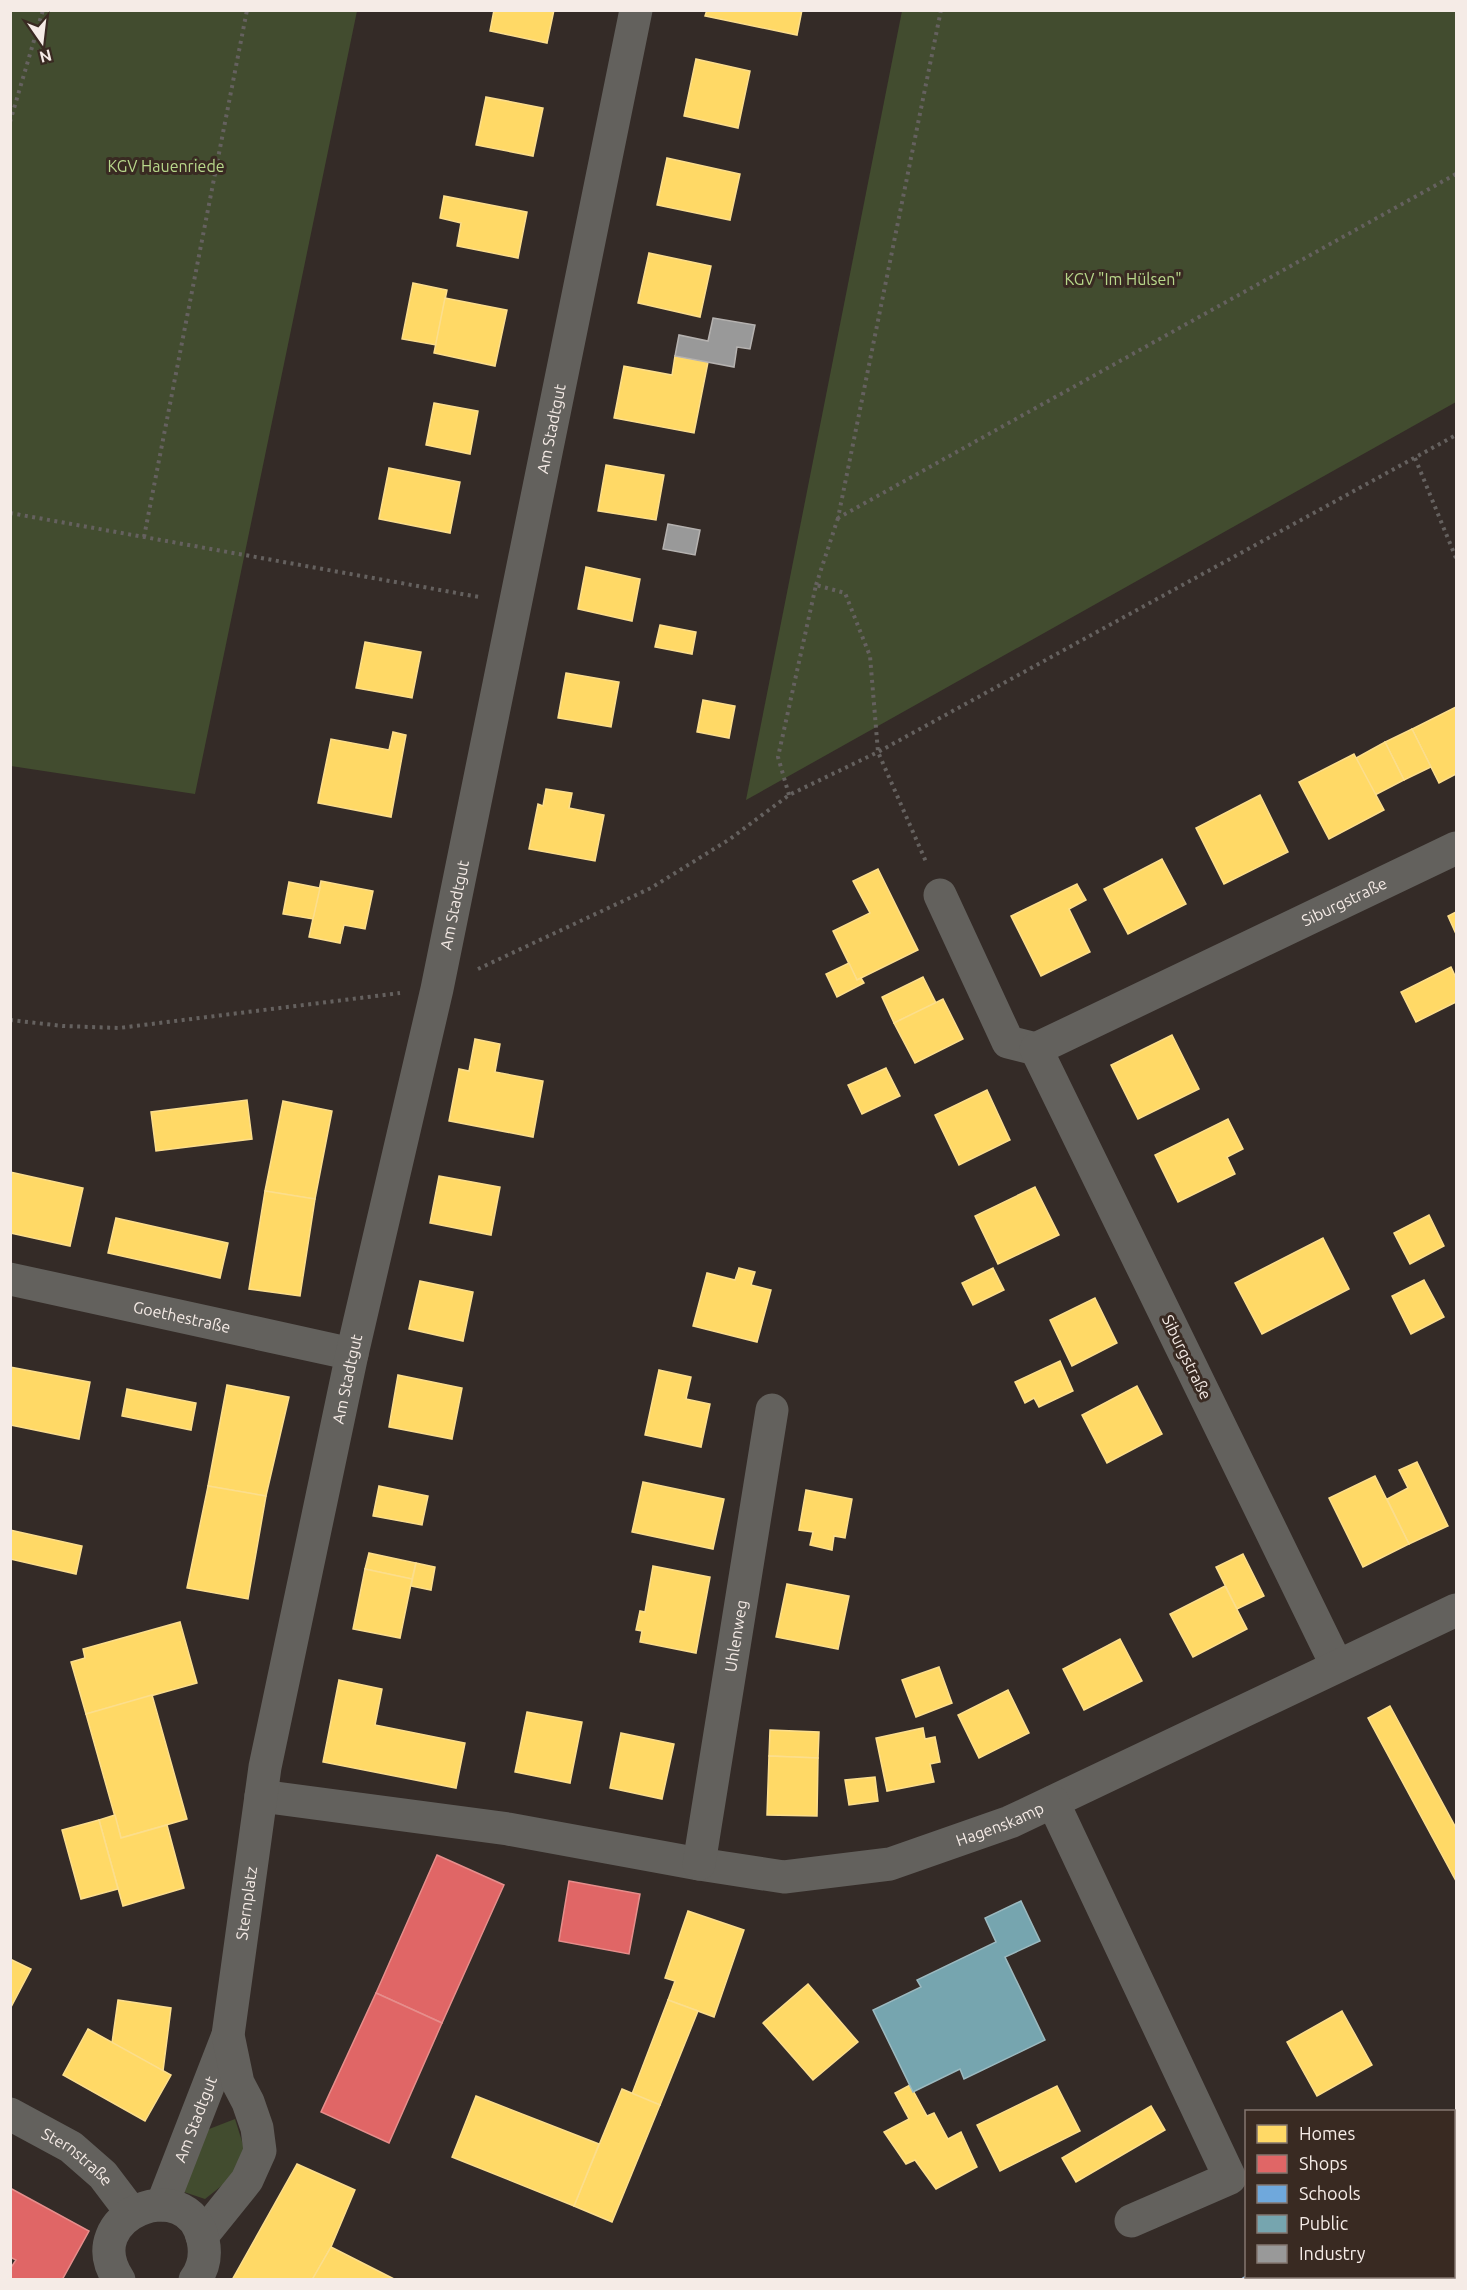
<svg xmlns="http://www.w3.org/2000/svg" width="1467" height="2290" font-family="Ubuntu,sans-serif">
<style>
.green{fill:#424c2f}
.homes{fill:#ffd966;stroke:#fcde8c;stroke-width:1.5}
.shops{fill:#e06666;stroke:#e68e8c;stroke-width:1.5}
.schools{fill:#6fa8dc;stroke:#97bcdf;stroke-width:1.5}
.public{fill:#76a5af;stroke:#9cbac0;stroke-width:1.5}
.industry{fill:#999;stroke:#b5b2b0;stroke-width:1.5}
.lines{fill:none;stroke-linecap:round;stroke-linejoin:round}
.path{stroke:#65615f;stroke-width:4;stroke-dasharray:3 4.5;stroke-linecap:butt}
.minor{stroke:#63615d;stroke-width:33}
.labels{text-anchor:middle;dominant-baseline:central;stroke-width:6;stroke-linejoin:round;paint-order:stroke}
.park-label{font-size:16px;fill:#b8d88b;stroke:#392a22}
.street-label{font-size:16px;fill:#f5ebe6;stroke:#392a22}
</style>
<rect width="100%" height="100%" fill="#342b27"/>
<!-- green -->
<g class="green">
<polygon points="10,11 357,11 195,794 11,766"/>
<polygon points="902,11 1456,11 1456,402 746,800"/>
<polygon points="235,2119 249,2164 205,2199 181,2191 204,2131"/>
</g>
<!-- homes -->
<g class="homes">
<polygon points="494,10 554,10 547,43 490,31"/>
<polygon points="707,10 802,10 797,35 705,16"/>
<polygon points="696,59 750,71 738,128 684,116"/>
<polygon points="486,97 543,108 533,156 476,145"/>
<polygon points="667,158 740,174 730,220 657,205"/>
<polygon points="444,196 527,212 518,258 457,246 461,223 440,218"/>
<polygon points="649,253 711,266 700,317 638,303"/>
<polygon points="413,283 447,290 436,345 402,339"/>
<polygon points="445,298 507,310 495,366 434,353"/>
<polygon points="675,356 708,362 694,433 614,418 624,366 672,375"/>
<polygon points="434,403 478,411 470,454 426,445"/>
<polygon points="606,465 664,475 656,520 598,511"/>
<polygon points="389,468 460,482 450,533 379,519"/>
<polygon points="586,567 640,579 632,621 578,609"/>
<polygon points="660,625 696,632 692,654 655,647"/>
<polygon points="365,642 421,652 412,698 356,688"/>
<polygon points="566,673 619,682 611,727 558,718"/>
<polygon points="703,700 735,706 729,738 697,732"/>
<polygon points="1456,707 1456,774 1439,783 1412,729"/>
<polygon points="1412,729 1431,767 1404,780 1385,742"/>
<polygon points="393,732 406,735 391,817 318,803 331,739 389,750"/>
<polygon points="1385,742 1404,780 1375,795 1356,758"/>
<polygon points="1354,754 1384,810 1329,839 1299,782"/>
<polygon points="546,789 572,793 569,808 604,815 595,861 529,849 538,804 543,806"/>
<polygon points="1260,795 1288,852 1224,884 1196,828"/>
<polygon points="1162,859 1186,904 1128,934 1104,889"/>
<polygon points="878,869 918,950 857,980 833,931 870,913 853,881"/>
<polygon points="321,881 373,891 365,929 344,925 340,943 309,937"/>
<polygon points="289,882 320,888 313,919 283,914"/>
<polygon points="1077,884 1086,900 1069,909 1090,952 1041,976 1011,916"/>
<polygon points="1456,912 1456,934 1448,916"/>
<polygon points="849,963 857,980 861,978 864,983 837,997 826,974"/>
<polygon points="1451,967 1456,978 1456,1002 1416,1022 1401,992"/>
<polygon points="923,977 936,1003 894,1023 882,997"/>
<polygon points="943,999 963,1039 915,1063 894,1023"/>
<polygon points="1172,1035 1199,1089 1138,1119 1111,1065"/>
<polygon points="475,1039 500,1044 495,1072 543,1081 533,1137 449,1121 459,1069 469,1071"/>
<polygon points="886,1068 900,1096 862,1114 848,1085"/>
<polygon points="987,1090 1010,1140 959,1165 935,1115"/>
<polygon points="247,1100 252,1139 156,1151 151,1112"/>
<polygon points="283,1101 332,1111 315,1199 265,1191"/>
<polygon points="1228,1119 1243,1149 1227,1157 1235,1174 1178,1202 1155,1155"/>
<polygon points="10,1172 83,1188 70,1246 10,1233"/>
<polygon points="439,1176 500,1187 491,1235 430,1223"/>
<polygon points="1035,1187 1059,1235 998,1264 975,1216"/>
<polygon points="265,1191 315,1199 300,1296 249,1289"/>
<polygon points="1429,1215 1444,1246 1410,1264 1394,1233"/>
<polygon points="116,1218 228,1243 220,1278 108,1253"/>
<polygon points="1323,1238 1349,1289 1262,1334 1235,1283"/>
<polygon points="739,1268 755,1272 751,1285 771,1290 757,1342 693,1326 707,1273 735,1280"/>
<polygon points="993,1268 1004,1290 973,1305 962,1283"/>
<polygon points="1424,1280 1444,1317 1411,1334 1392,1296"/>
<polygon points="420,1281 473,1292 463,1341 409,1329"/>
<polygon points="1095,1298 1117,1343 1072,1366 1050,1320"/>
<polygon points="1060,1361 1073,1391 1039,1407 1034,1398 1025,1403 1015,1382"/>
<polygon points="10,1367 90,1382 79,1439 10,1425"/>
<polygon points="659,1370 691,1377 686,1399 710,1404 701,1447 645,1435"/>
<polygon points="398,1375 462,1388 452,1439 389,1427"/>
<polygon points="227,1385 289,1397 266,1496 208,1486"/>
<polygon points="1137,1386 1162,1434 1107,1463 1082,1415"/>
<polygon points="127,1389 196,1403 191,1430 122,1416"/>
<polygon points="1417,1462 1448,1526 1409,1544 1387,1499 1408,1488 1399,1470"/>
<polygon points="1375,1476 1409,1544 1363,1567 1329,1498"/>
<polygon points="643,1482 724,1499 713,1549 632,1532"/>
<polygon points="208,1486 266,1496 248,1599 187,1588"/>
<polygon points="379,1486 428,1496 422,1525 373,1516"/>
<polygon points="806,1490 852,1499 845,1538 834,1536 832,1550 810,1545 813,1532 799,1530"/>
<polygon points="10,1530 82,1546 76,1574 10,1559"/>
<polygon points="369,1553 416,1563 412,1579 365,1569"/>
<polygon points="1243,1554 1264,1596 1237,1609 1216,1567"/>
<polygon points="416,1563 435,1567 431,1590 411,1586"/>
<polygon points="653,1566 710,1577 696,1653 640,1642 642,1631 636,1630 640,1611 645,1612"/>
<polygon points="365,1569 412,1579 400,1638 353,1629"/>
<polygon points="787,1584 849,1596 838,1649 776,1637"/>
<polygon points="1225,1586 1247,1629 1193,1657 1170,1614"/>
<polygon points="180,1622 197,1683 86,1714 71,1662 85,1658 83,1649"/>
<polygon points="1120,1639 1142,1681 1084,1710 1063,1669"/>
<polygon points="939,1667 952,1703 916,1717 902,1680"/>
<polygon points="339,1680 382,1689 375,1725 465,1743 456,1788 323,1762"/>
<polygon points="1008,1690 1029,1733 979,1758 958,1715"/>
<polygon points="152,1695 187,1819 121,1838 86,1714"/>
<polygon points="1390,1706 1456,1828 1456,1881 1368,1718"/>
<polygon points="527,1712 582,1722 570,1783 515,1772"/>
<polygon points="923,1728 925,1739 935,1737 940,1762 930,1764 934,1782 887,1791 876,1738"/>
<polygon points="770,1730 819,1732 818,1758 769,1756"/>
<polygon points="621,1733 674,1744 662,1799 610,1788"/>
<polygon points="769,1756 818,1758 817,1816 767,1815"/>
<polygon points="875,1777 878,1801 849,1805 845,1780"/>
<polygon points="115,1815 121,1838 167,1825 184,1888 123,1906 99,1820"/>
<polygon points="99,1820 118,1889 81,1899 62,1830"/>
<polygon points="688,1911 744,1930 714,2017 668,2000 675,1981 665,1978"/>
<polygon points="10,1959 31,1969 10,2009"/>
<polygon points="808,1984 858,2042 813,2080 763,2023"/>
<polygon points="118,2000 171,2008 163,2071 112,2043"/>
<polygon points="668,2000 698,2011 660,2105 632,2094"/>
<polygon points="1342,2011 1372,2065 1317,2096 1287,2042"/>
<polygon points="88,2029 171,2075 145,2121 63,2075"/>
<polygon points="910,2085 927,2116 934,2113 948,2139 961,2132 977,2167 936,2189 915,2160 906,2164 884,2132 909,2119 895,2093"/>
<polygon points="1057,2086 1080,2131 1000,2171 977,2125"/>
<polygon points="622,2089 660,2105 612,2222 574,2206"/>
<polygon points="476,2096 599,2144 574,2206 452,2157"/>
<polygon points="1151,2106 1165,2130 1076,2182 1062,2158"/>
<polygon points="297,2164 355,2190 331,2247 312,2280 232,2280"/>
<polygon points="331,2247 396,2280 312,2280"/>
</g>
<!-- shops -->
<g class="shops">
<polygon points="437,1855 504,1885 442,2023 376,1993"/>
<polygon points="569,1881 640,1894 629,1954 559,1941"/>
<polygon points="376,1993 442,2023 389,2143 321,2112"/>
<polygon points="10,2188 89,2231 62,2280 10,2280 10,2269 16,2260 10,2257"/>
</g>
<!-- schools -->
<polygon class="schools" points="1246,2276 1358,2276 1360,2280 1240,2280"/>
<!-- public -->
<polygon class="public" points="1021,1901 1040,1941 1005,1957 1045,2040 964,2079 960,2069 913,2092 873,2010 921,1987 917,1980 996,1942 985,1918"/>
<!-- industry -->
<g class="industry">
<polygon points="713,318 755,325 750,349 737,347 734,367 675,356 679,335 708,341"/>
<polygon points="668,524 700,530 695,555 663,549"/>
</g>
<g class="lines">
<!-- path -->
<g class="path">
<polyline points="941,10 838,518 1456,174"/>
<polyline points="10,122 43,10"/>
<polyline points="1415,458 1456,558"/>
<polyline points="10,513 479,597"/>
<polyline points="144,537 247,10"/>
<polyline points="816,585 838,518"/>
<polyline points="789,795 778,757 816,585 845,593 870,656 878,752 927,864"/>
<polyline points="478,969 651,888 730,839 789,795 878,752 1456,435"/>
<polyline points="10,1020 63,1026 119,1028 400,993"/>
</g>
<!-- minor -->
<g class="minor">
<polyline points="940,895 1008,1042 1036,1049"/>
<path id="s1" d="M 10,1279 L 352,1354"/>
<path id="s2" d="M 1337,1666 L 1036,1049 L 1456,848"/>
<path id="s3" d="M 261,1796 L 508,1829 L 699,1864 L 784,1877 L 890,1864 L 1010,1822 L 1456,1610"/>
<polyline points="1053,1802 1230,2178 1131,2221"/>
<path id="s4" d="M 699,1864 L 772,1410"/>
<path id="s5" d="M 10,2114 L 71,2147 L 103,2175 L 131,2212"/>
<path id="s6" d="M 162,2205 L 228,2035"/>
<path id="s7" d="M 202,2236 L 247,2180 L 260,2151 L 257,2128 L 248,2102 L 238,2083 L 228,2035 L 265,1767 L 352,1354 L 437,989 L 636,10"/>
<path d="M 119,2280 C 75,2215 189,2171 203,2240 C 206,2254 204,2268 195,2280"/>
</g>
</g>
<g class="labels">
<!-- park labels -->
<g class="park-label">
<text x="166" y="166">KGV Hauenriede</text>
<text x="1123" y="279">KGV "Im Hülsen"</text>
</g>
<!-- street labels -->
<g class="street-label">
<text stroke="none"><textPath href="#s7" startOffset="1864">Am Stadtgut</textPath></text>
<text stroke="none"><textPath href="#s2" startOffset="1028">Siburgstraße</textPath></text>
<text stroke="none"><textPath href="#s7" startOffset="1378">Am Stadtgut</textPath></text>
<text stroke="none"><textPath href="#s1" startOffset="176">Goethestraße</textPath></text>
<text transform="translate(1187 1357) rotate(64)">Siburgstraße</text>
<text stroke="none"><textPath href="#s7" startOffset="892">Am Stadtgut</textPath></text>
<text stroke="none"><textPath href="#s4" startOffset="231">Uhlenweg</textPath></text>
<text stroke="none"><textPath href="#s3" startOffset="753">Hagenskamp</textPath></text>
<text stroke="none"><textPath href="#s7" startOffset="358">Sternplatz</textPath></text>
<text stroke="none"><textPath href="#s6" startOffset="92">Am Stadtgut</textPath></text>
<text stroke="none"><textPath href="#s5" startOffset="80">Sternstraße</textPath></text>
</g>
</g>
<!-- border -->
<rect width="1467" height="2290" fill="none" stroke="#f5ebe6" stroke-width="24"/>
<!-- legend -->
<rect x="1245" y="2110" width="210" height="168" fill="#392a22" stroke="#847770" stroke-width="1.5"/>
<rect x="1257" y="2125" width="30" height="18" fill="#ffd966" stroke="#847770" stroke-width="1.5"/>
<text x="1299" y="2140" font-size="18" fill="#f5ebe6">Homes</text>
<rect x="1257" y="2155" width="30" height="18" fill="#e06666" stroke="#847770" stroke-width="1.5"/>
<text x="1299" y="2170" font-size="18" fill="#f5ebe6">Shops</text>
<rect x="1257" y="2185" width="30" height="18" fill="#6fa8dc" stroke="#847770" stroke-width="1.5"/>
<text x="1299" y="2200" font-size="18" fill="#f5ebe6">Schools</text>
<rect x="1257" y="2215" width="30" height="18" fill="#76a5af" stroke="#847770" stroke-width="1.5"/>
<text x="1299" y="2230" font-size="18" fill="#f5ebe6">Public</text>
<rect x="1257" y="2245" width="30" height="18" fill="#999999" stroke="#847770" stroke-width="1.5"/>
<text x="1299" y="2260" font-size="18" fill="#f5ebe6">Industry</text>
<!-- north arrow -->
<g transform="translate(42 42) rotate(166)" stroke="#392a22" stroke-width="4.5" paint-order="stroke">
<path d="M0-4.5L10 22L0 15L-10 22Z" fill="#f5ebe6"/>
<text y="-9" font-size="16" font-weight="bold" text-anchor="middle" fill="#f5ebe6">N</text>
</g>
</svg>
